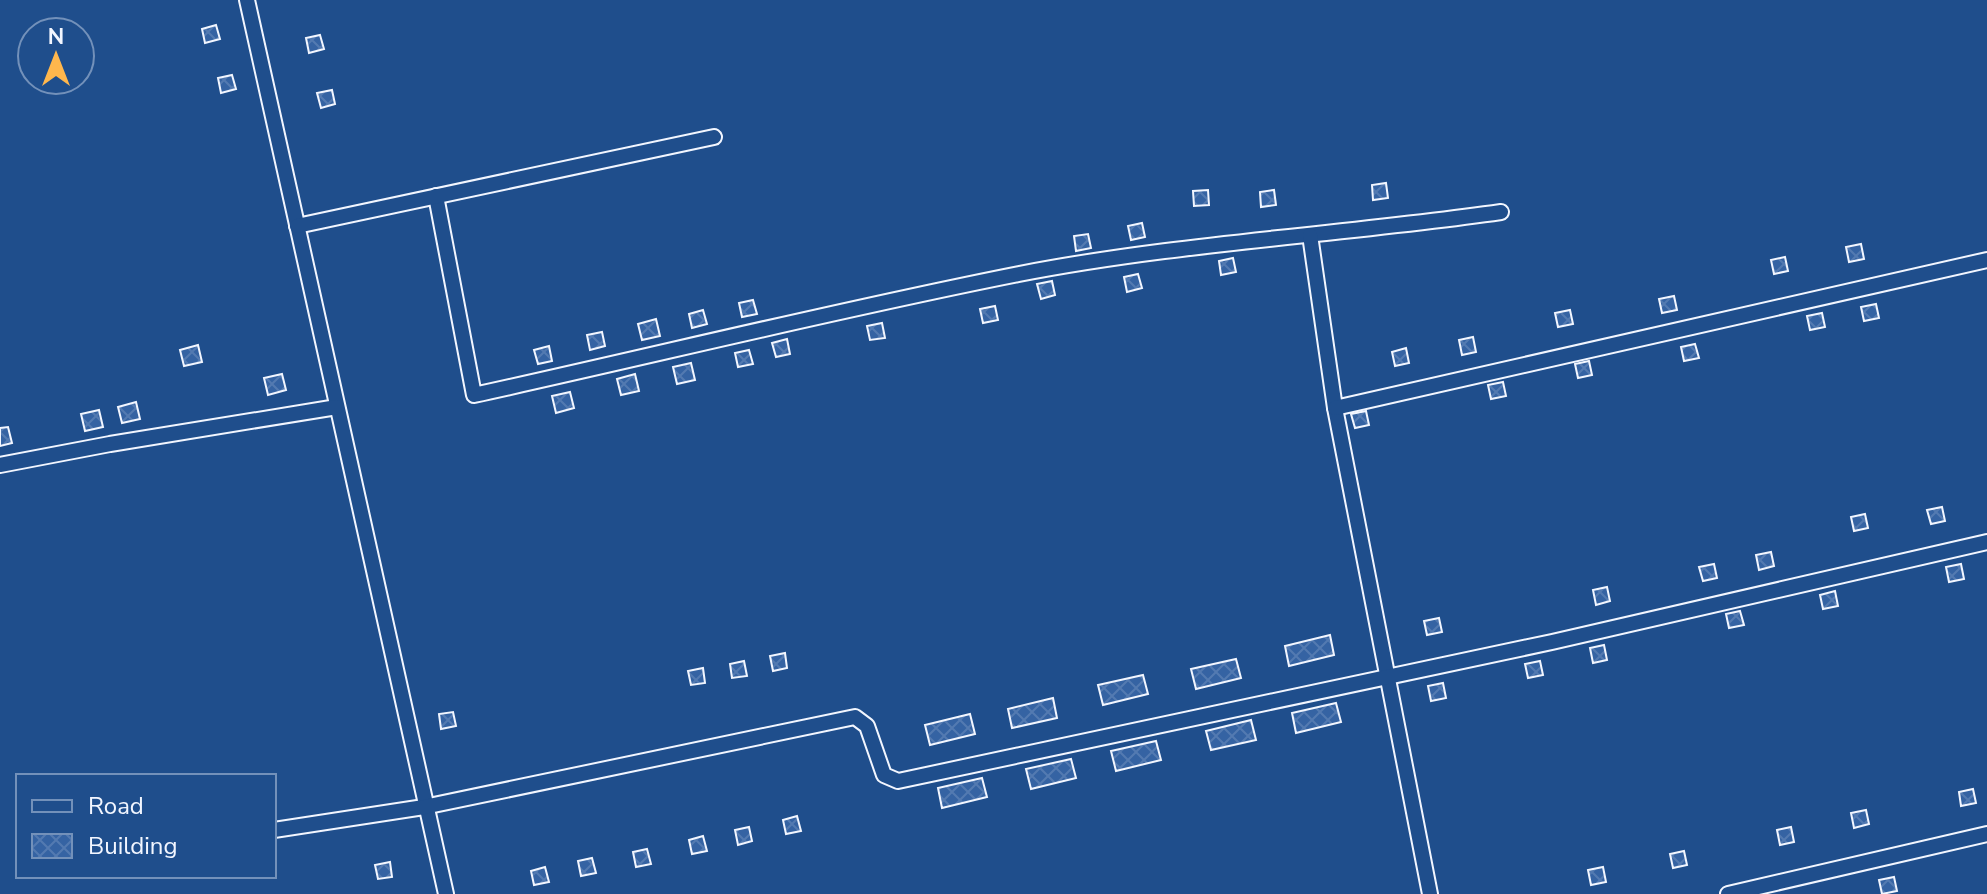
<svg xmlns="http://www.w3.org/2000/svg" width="1987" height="894" font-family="'Nunito Sans',sans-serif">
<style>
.building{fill:url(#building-cross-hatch);stroke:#f2f6ff;stroke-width:2}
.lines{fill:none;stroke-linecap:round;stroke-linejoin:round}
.minor-casing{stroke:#f2f6ff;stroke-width:18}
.minor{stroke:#1f4e8c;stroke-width:14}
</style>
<defs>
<pattern id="building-cross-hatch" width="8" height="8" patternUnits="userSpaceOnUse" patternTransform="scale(2)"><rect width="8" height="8" fill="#3563a3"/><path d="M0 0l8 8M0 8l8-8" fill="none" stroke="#537ab1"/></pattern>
</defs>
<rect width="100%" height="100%" fill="#1f4e8c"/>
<!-- building -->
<g class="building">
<polygon points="216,25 220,39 205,43 202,29"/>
<polygon points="320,35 324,49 309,53 306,38"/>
<polygon points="232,75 236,89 221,93 218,78"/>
<polygon points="332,90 335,104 321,108 317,93"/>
<polygon points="1386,183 1388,198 1373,200 1372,185"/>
<polygon points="1208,190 1209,205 1194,206 1193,191"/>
<polygon points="1274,190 1276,205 1261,207 1260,192"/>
<polygon points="1142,223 1145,237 1131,240 1128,226"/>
<polygon points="1088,234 1091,248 1076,251 1074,236"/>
<polygon points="1861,244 1864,259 1849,262 1846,247"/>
<polygon points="1785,257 1788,271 1774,274 1771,260"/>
<polygon points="1233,258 1236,272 1221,275 1219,261"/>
<polygon points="1138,274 1142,288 1127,292 1124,277"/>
<polygon points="1052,281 1055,295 1041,299 1037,284"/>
<polygon points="1674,296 1677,310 1662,313 1659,299"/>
<polygon points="753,300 757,314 742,317 739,303"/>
<polygon points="1876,304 1879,318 1864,321 1861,307"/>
<polygon points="995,306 998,320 983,323 980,309"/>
<polygon points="703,310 707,324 692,328 689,314"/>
<polygon points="1570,310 1573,324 1558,327 1555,313"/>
<polygon points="1822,313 1825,327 1810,330 1807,316"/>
<polygon points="656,319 660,336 642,340 638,324"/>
<polygon points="882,323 885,338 870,340 867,326"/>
<polygon points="602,332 605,346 590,350 587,335"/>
<polygon points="1473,337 1476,352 1462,355 1459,340"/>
<polygon points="787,339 790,354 776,357 772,343"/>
<polygon points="1695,344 1699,358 1684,361 1681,347"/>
<polygon points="198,345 202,362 184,366 180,350"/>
<polygon points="549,346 552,361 538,364 534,350"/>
<polygon points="1406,348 1409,363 1395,366 1392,352"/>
<polygon points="749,350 753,364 738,367 735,353"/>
<polygon points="1589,361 1592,375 1578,378 1575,364"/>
<polygon points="691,363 695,380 677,384 673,367"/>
<polygon points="282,374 286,390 268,395 264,378"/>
<polygon points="635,374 639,391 621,395 617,379"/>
<polygon points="1503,382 1506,396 1491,399 1488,385"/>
<polygon points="570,392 574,408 556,413 552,396"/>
<polygon points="136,402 140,419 122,423 118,407"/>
<polygon points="99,410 103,427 85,431 81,414"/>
<polygon points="1366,411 1369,425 1355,428 1351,414"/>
<polygon points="8,427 12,443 0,446 0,428"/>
<polygon points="1942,507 1945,521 1931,524 1927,510"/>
<polygon points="1865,514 1868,528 1854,531 1851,517"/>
<polygon points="1771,552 1774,566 1759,570 1756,555"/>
<polygon points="1714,564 1717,578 1703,581 1699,567"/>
<polygon points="1961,564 1964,579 1949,582 1946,567"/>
<polygon points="1607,587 1610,601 1596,605 1593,590"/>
<polygon points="1835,591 1838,606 1823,609 1820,595"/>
<polygon points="1740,611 1744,625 1729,628 1726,614"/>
<polygon points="1439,618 1442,632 1427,635 1424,621"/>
<polygon points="1330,635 1334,655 1289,666 1285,646"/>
<polygon points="1604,645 1607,660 1593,663 1590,648"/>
<polygon points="785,653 787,668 773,671 770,656"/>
<polygon points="1236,659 1241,678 1196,689 1191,669"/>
<polygon points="744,661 747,676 732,678 730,664"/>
<polygon points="1540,661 1543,675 1528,678 1525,664"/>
<polygon points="703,668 705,683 691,685 688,671"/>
<polygon points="1143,675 1148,694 1103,705 1098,685"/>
<polygon points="1443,683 1446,698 1431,701 1428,686"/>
<polygon points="1053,698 1057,718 1012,728 1008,709"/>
<polygon points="1336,703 1341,722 1296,733 1292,713"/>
<polygon points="453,712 456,726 441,729 439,714"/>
<polygon points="970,714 975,734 930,745 925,725"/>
<polygon points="1251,720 1256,740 1211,750 1206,731"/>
<polygon points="1156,741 1161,760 1116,771 1111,751"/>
<polygon points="1071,759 1076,778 1031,789 1026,769"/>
<polygon points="982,778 987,797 942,808 938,788"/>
<polygon points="1973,789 1976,803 1961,806 1959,792"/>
<polygon points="1866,810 1869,824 1854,828 1851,813"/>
<polygon points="797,816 801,831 786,834 783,820"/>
<polygon points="749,827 752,841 738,845 735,830"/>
<polygon points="1791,827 1794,842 1780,845 1777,830"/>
<polygon points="703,836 707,851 692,854 689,840"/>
<polygon points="647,849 651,864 636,867 633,852"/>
<polygon points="1684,851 1687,865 1673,868 1670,854"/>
<polygon points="592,858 596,873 581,876 578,861"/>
<polygon points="390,862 392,877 378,879 375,865"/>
<polygon points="545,867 549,882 534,885 531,871"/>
<polygon points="1603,867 1606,882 1591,885 1588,870"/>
<polygon points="1894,877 1897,891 1882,894 1879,880"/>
</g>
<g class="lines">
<!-- minor casing -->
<g class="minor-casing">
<g id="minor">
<polyline points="247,0 446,894"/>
<path d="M 436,196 L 474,395 C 656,355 837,310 1019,274 C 1178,243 1341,235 1501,212"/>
<polyline points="297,226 714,137"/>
<polyline points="1310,235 1335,408 1430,894"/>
<polyline points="1335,408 1987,260"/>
<polyline points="0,465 110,444 337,407"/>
<polyline points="274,830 424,807 855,717 867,726 884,775 898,781 1552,642 1987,542"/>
<polyline points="1728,894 1987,834"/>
</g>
</g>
<!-- minor -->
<use href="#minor" class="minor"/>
</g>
<!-- legend -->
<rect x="16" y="774" width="260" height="104" fill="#1f4e8c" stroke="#7391ba" stroke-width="2"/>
<rect x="32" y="800" width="40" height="12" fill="#1f4e8c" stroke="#7391ba" stroke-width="2"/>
<text x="88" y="814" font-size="24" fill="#f2f6ff">Road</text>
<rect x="32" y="834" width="40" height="24" fill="url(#building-cross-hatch)" stroke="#7391ba" stroke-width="2"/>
<text x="88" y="854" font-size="24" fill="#f2f6ff">Building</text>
<!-- north arrow -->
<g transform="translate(56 56)"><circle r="38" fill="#1f4e8c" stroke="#7391ba" stroke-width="2"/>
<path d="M0-6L14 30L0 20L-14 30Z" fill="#ffb74d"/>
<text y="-12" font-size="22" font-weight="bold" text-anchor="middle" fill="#f2f6ff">N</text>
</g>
</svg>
